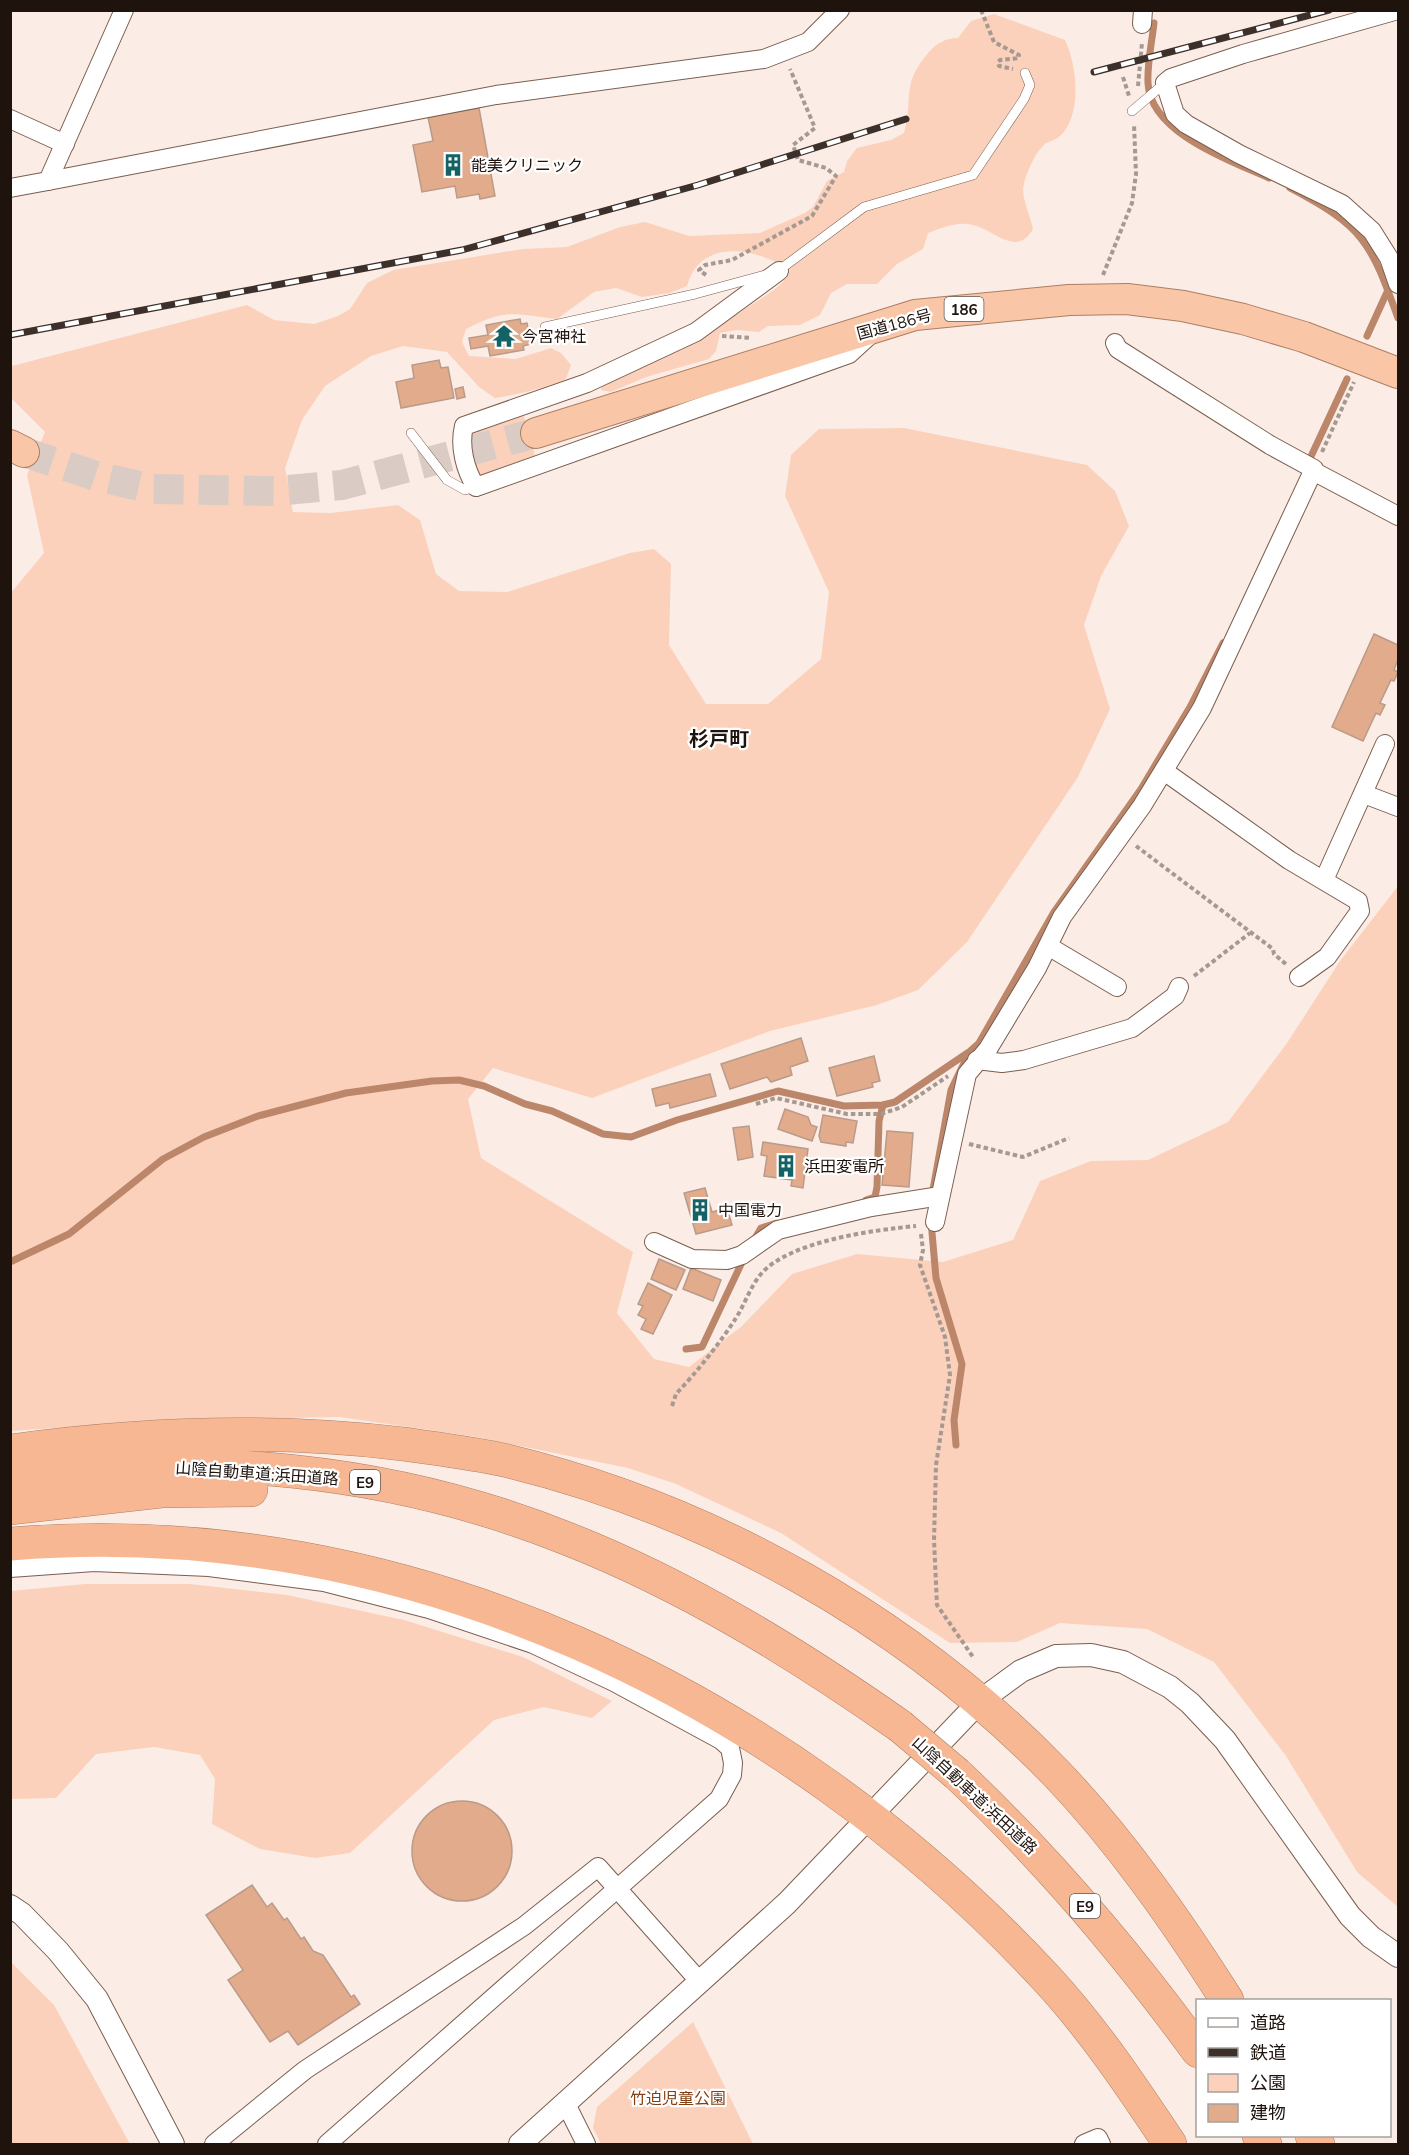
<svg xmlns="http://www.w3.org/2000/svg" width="1409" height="2155" font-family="Mulish,'Noto Sans JP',sans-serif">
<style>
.green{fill:#fbd1bb}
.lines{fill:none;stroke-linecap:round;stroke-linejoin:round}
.stream{stroke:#bb8669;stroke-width:7}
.building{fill:#e2ab8c;stroke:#ba9a89;stroke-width:1.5}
.trunk-tunnel{stroke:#daccc5;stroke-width:30;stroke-dasharray:30 15;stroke-linecap:butt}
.service-casing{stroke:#7b5e4e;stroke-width:10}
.minor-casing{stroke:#7b5e4e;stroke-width:20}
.tertiary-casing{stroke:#7b5e4e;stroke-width:24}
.trunk-casing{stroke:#ac7e64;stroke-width:32}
.motorway-casing{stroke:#ac7e64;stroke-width:34}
.path{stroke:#a69992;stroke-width:4;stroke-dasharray:4.5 3;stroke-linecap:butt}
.service{stroke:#fff;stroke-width:9}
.minor{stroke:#fff;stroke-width:18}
.tertiary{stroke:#fff;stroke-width:22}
.trunk{stroke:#fac6a8;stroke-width:30}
.motorway{stroke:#f8b793;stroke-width:33}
.rail-casing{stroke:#3d302a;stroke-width:7}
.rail{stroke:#fff;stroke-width:4.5;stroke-dasharray:14;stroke-linecap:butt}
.motorway-bridge-casing{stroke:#ac7e64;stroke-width:34;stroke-linecap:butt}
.motorway-bridge{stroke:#f8b793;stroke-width:33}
.labels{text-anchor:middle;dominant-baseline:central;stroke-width:4.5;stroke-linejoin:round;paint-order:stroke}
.shield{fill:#fff;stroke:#625a56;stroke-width:1.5}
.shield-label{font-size:15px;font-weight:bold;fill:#1f130d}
.poi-label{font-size:16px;fill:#1f130d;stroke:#fff;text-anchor:start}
.street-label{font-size:16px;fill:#1f130d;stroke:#fff}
.park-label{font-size:16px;fill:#823f11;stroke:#fff}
.quarter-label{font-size:20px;font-weight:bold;fill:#1f130d;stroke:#fff}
</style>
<rect width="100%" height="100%" fill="#fbede6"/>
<!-- green -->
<g class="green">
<path d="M 994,14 L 1065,40 C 1077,65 1083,116 1059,137 C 1055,140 1050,141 1046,143 C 1036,151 1027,171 1024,184 C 1020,195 1031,217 1033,229 C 1016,258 995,230 973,225 C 957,221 943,228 928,233 L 923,249 L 897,264 L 877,284 L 847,284 L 831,293 L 820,315 L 800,325 L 768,326 L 759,332 L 737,330 L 720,333 L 716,351 L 709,359 L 646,377 L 611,392 L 601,390 L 602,384 L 741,312 C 755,301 787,286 790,270 C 757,248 700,237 687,286 L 670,293 L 642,297 L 616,288 L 594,292 L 557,319 C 514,314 507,308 466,329 L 462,342 L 469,356 L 516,359 L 551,348 L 561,353 L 571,365 L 566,379 C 542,389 520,394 495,398 L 479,387 L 447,352 L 403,346 L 371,356 L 325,386 L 302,420 L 285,468 L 293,512 L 331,513 L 398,505 L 420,520 L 436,574 L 459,591 L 507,592 L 630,553 L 654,549 L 671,564 L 669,645 L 706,704 L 768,704 L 821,659 L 829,592 L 785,496 L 791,455 L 819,429 L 904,428 L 1087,465 L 1115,491 L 1129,526 L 1101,576 L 1084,625 L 1110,709 L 1078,777 L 967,942 L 918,990 L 877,1005 L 770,1031 L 592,1098 L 493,1068 L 468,1099 L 481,1158 L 633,1252 L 617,1313 L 654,1359 L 689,1367 L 742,1326 L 792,1274 L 857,1254 L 943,1262 L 1013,1240 L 1040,1181 L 1091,1161 L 1148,1160 L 1228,1122 L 1287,1043 L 1340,961 L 1398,886 L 1398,1907 L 1357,1872 L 1286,1756 L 1214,1662 L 1147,1629 L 1060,1623 L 1017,1642 L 950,1643 L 781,1533 L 676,1484 L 628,1468 L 476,1437 L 340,1417 L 169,1420 L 11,1431 L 10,594 L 44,553 L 27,475 L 45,432 L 11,398 L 12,366 L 247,305 L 274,320 L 314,324 L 338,316 L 350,309 L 367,283 L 393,270 L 523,249 L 567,247 L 620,227 L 645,222 L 689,236 L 760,233 L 805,213 L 813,207 L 827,181 L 844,172 L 847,161 L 857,148 L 891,140 L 904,133 C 914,97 900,85 929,52 C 937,43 946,38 958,38 L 971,21 Z"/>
<polygon points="523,413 536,459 485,477 475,473 465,437 470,428"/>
<polygon points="85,1584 190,1584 287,1595 404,1620 523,1657 612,1701 592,1718 544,1707 494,1720 350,1853 315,1858 260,1849 212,1824 215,1779 200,1755 154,1747 96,1754 56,1798 11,1799 11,1591"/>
<polygon points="10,1961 54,2005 130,2144 11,2144"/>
<polygon points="693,2022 753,2144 601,2144 593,2128 597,2107"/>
</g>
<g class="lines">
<!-- stream -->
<g class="stream">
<path d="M 1154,23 C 1152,42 1147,63 1148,83 C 1150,133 1231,161 1269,178"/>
<path d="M 1290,188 C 1364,227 1370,241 1398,318"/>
<polyline points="1367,336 1388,290"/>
<polyline points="1307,465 1347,379"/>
<polyline points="932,1195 951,1090 969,1053"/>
<polyline points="866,1200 875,1197 877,1187 879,1121 883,1105"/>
<polyline points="931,1221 936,1278 962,1364 954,1420 956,1445"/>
<polyline points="754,1240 761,1228 777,1223"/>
<polyline points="10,1262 69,1234 163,1159 204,1137 258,1116 346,1093 432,1081 459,1080 484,1086 525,1104 552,1111 603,1134 631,1137 677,1120 778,1091 844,1106 883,1105 895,1102 969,1052 979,1043 1054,912 1141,789 1190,707 1223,643"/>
<polyline points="686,1349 702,1347 744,1258"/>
</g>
</g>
<!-- building -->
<g class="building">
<polygon points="479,108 495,196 480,199 479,194 457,198 455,186 422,192 413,145 433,141 428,117"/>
<polygon points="520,319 521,324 527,323 531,344 523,346 524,350 490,356 488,346 471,349 469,338 488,335 486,325"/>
<polygon points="439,360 441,368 448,367 454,398 401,408 396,382 414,378 412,365"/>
<polygon points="463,387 465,397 457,399 455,389"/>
<polygon points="1374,634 1398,645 1398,659 1394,670 1398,672 1394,681 1391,680 1380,703 1385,705 1380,715 1376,713 1363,741 1332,727"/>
<polygon points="801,1038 808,1061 790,1067 792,1075 771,1082 767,1077 730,1089 721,1064"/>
<polygon points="874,1056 880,1081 872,1083 873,1087 837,1096 829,1068"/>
<polygon points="710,1074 716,1096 670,1108 669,1103 656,1106 652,1089"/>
<polygon points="785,1109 808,1117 811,1125 817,1127 812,1141 778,1129"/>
<polygon points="823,1115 857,1121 853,1143 846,1142 846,1146 821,1142 819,1136"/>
<polygon points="749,1126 753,1157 738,1160 733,1128"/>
<polygon points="887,1131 913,1133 909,1187 882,1185"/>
<polygon points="763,1142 808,1149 803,1188 791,1186 792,1180 764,1176 767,1156 761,1155"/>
<polygon points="705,1188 712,1212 727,1208 732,1225 696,1234 684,1193"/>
<polygon points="659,1259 685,1270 676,1290 651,1279"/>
<polygon points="691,1268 721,1280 713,1301 683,1289"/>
<polygon points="648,1283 672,1295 653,1334 641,1329 646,1319 638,1315 643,1306 638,1304"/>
<circle cx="462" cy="1851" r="50"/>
<polygon points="252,1885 267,1907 272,1903 284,1920 287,1918 301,1939 304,1937 313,1951 323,1955 351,1997 354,1995 360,2004 298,2045 288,2031 270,2042 228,1980 243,1970 206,1915"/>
</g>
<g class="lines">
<!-- trunk-tunnel -->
<polyline class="trunk-tunnel" points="24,452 96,476 152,489 276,491 342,485 536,433"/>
<!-- service casing -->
<g class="service-casing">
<g id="service">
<polyline points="1132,111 1165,83"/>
<polyline points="778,271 864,207 973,175 1024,99 1030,85 1025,73"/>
<polyline points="545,327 695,294 765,275"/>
<polyline points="411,433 447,480 465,490 476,487"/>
</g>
</g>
<!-- minor casing -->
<g class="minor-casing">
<g id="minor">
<polyline points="1398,10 1243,54 1171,78 1165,83 1175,114 1186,124 1239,154 1342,204 1372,231 1389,258 1398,284"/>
<polyline points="1142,24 1143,10"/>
<polyline points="10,119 65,144"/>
<polyline points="48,181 496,95 764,59 808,42 840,10"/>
<polyline points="10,188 48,181 124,10"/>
<path d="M 779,271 L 696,332 L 587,383 L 464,426 C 459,446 465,470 476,487 L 849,354 L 872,333"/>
<polyline points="1313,471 1398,516"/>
<polyline points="1164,771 1289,860 1358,901 1360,911 1327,957 1299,977"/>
<polyline points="1364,794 1398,807"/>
<polyline points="1324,880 1385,744"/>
<polyline points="1048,946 1117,987"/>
<polyline points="977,1060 1002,1063 1024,1060 1132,1028 1175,996 1179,987"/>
<polyline points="935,1222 967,1074 988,1049 1037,968 1062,917 1142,806 1202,708 1314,469 1270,445 1118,349 1115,343"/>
<polyline points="654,1242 692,1259 727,1260 742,1255 778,1230 871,1207 940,1196"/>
<polyline points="10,1568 94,1562 209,1567 324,1582 429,1609 533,1644 614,1682 721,1740 730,1748 733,1763 732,1775 719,1799 327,2144"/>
<polyline points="566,2104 586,2144"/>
<polyline points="214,2144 305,2070 524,1926 598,1867 701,1983"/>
<polyline points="1084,2144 1098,2138 1101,2144"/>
</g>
</g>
<!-- tertiary casing -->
<g class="tertiary-casing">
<g id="tertiary">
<polyline points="10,1906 22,1914 58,1951 97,1999 173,2144"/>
<polyline points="520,2144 787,1903 980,1701 1021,1671 1056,1656 1091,1655 1123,1662 1170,1687 1190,1703 1225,1740 1350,1916 1371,1937 1398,1956"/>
</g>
</g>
<!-- trunk casing -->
<g class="trunk-casing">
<g id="trunk">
<polyline points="536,433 915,315 1069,300 1127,299 1183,306 1243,319 1304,337 1398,373"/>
<polyline points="10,445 24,452"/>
</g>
</g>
<!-- motorway casing -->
<g class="motorway-casing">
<g id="motorway">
<path d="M 10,1451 C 142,1433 271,1428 403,1444 C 438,1449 474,1453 508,1461 C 713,1511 908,1621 1055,1772 C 1121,1841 1176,1920 1227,2000"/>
<path d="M 10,1481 C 195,1448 394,1469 568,1539 C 687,1586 796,1653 900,1726"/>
<polyline points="10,1508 162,1491 251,1490"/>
<path d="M 10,1544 C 402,1511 785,1696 1047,1979 C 1094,2030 1132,2087 1170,2144"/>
<path d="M 957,1774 C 1047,1859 1125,1951 1198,2051"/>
<polyline points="1259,2136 1265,2144"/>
<polyline points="1312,2136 1318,2144"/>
</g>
</g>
<!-- path -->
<g class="path">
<polyline points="981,10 994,42 1019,55 1019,58 1000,60 998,62 999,66 1013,69"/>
<polyline points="1123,77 1129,96"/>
<polyline points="1138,86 1142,43"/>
<polyline points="706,275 699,270 705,265 732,260 812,216 836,176 826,168 798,160 793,145 815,128 790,69"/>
<polyline points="1103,275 1132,203 1136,174 1134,124"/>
<polyline points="722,336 751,338"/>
<polyline points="1322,452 1354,382"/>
<polyline points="1136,846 1273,949 1274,954 1287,965"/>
<polyline points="1194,976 1250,933"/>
<polyline points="756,1104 776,1098 847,1114 881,1114 902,1107 948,1076"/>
<polyline points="969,1144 1023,1157 1069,1138"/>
<polyline points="921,1234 923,1250 920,1265 945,1337 950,1375 936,1465 934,1540 937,1605 973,1657"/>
<path d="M 672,1406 L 676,1394 C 696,1373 720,1343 736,1318 C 745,1304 750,1287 761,1274 C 789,1241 874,1230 916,1226"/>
</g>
<!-- service -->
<use href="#service" class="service"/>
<!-- minor -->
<use href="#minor" class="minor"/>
<!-- tertiary -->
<use href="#tertiary" class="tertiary"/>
<!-- trunk -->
<use href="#trunk" class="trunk"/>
<!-- motorway -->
<use href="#motorway" class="motorway"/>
<!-- rail casing -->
<g class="rail-casing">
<g id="rail">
<polyline points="1094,72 1329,10"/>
<polyline points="10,335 462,250 698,185 906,119"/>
</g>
</g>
<!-- rail -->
<use href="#rail" class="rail"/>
<!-- motorway-bridge casing -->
<g class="motorway-bridge-casing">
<polyline id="motorway-bridge" points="900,1726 957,1774"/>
</g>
<!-- motorway-bridge -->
<use href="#motorway-bridge" class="motorway-bridge"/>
</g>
<!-- icons -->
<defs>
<g id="building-bare" transform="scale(1.8)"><path d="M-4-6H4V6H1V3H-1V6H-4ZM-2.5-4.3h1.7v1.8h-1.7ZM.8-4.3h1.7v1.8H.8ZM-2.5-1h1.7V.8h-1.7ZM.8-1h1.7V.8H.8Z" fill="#126266" stroke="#fff" stroke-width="2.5" paint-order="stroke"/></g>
<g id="temple-bare" transform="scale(1.8)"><path d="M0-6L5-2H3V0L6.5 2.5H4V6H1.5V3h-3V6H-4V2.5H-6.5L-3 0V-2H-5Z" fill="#126266" stroke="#fff" stroke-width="2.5" paint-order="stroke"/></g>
</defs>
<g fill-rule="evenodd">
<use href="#building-bare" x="453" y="165"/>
<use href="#temple-bare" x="504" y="336"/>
<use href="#building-bare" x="786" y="1166"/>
<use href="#building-bare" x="700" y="1210"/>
</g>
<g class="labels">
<!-- shield labels -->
<g class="shield">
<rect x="944.5" y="297" width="39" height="24" rx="4.5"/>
<rect x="350" y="1470" width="30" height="24" rx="4.5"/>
<rect x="1070" y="1894" width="30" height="24" rx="4.5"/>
</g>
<g class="shield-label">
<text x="964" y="309">186</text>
<text x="365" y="1482">E9</text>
<text x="1085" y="1906">E9</text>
</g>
<!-- poi labels -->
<g class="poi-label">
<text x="471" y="165">能美クリニック</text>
<text x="522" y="336">今宮神社</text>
<text x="804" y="1166">浜田変電所</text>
<text x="718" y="1210">中国電力</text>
</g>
<!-- street labels -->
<g class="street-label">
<text transform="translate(894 324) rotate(-15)">国道186号</text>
<text transform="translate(257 1473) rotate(4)">山陰自動車道;浜田道路</text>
<text transform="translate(975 1795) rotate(43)">山陰自動車道;浜田道路</text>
</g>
<!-- park labels -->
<g class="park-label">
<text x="678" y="2098">竹迫児童公園</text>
</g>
<!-- quarter labels -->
<g class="quarter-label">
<text x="719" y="738">杉戸町</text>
</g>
</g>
<!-- border -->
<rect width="1409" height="2155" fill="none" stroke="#1f130d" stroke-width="24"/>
<!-- legend -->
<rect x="1196" y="1999" width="195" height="138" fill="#ffffff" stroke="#a5a19e" stroke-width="1.5"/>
<rect x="1208" y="2018" width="30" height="9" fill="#ffffff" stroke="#a5a19e" stroke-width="1.5"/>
<text x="1250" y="2029" font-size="18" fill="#1f130d">道路</text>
<rect x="1208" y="2048" width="30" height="9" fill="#3d302a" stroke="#a5a19e" stroke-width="1.5"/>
<text x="1250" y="2059" font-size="18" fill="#1f130d">鉄道</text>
<rect x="1208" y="2074" width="30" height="18" fill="#fbd1bb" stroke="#a5a19e" stroke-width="1.5"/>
<text x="1250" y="2089" font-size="18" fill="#1f130d">公園</text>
<rect x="1208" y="2104" width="30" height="18" fill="#e2ab8c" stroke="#a5a19e" stroke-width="1.5"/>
<text x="1250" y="2119" font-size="18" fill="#1f130d">建物</text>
</svg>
